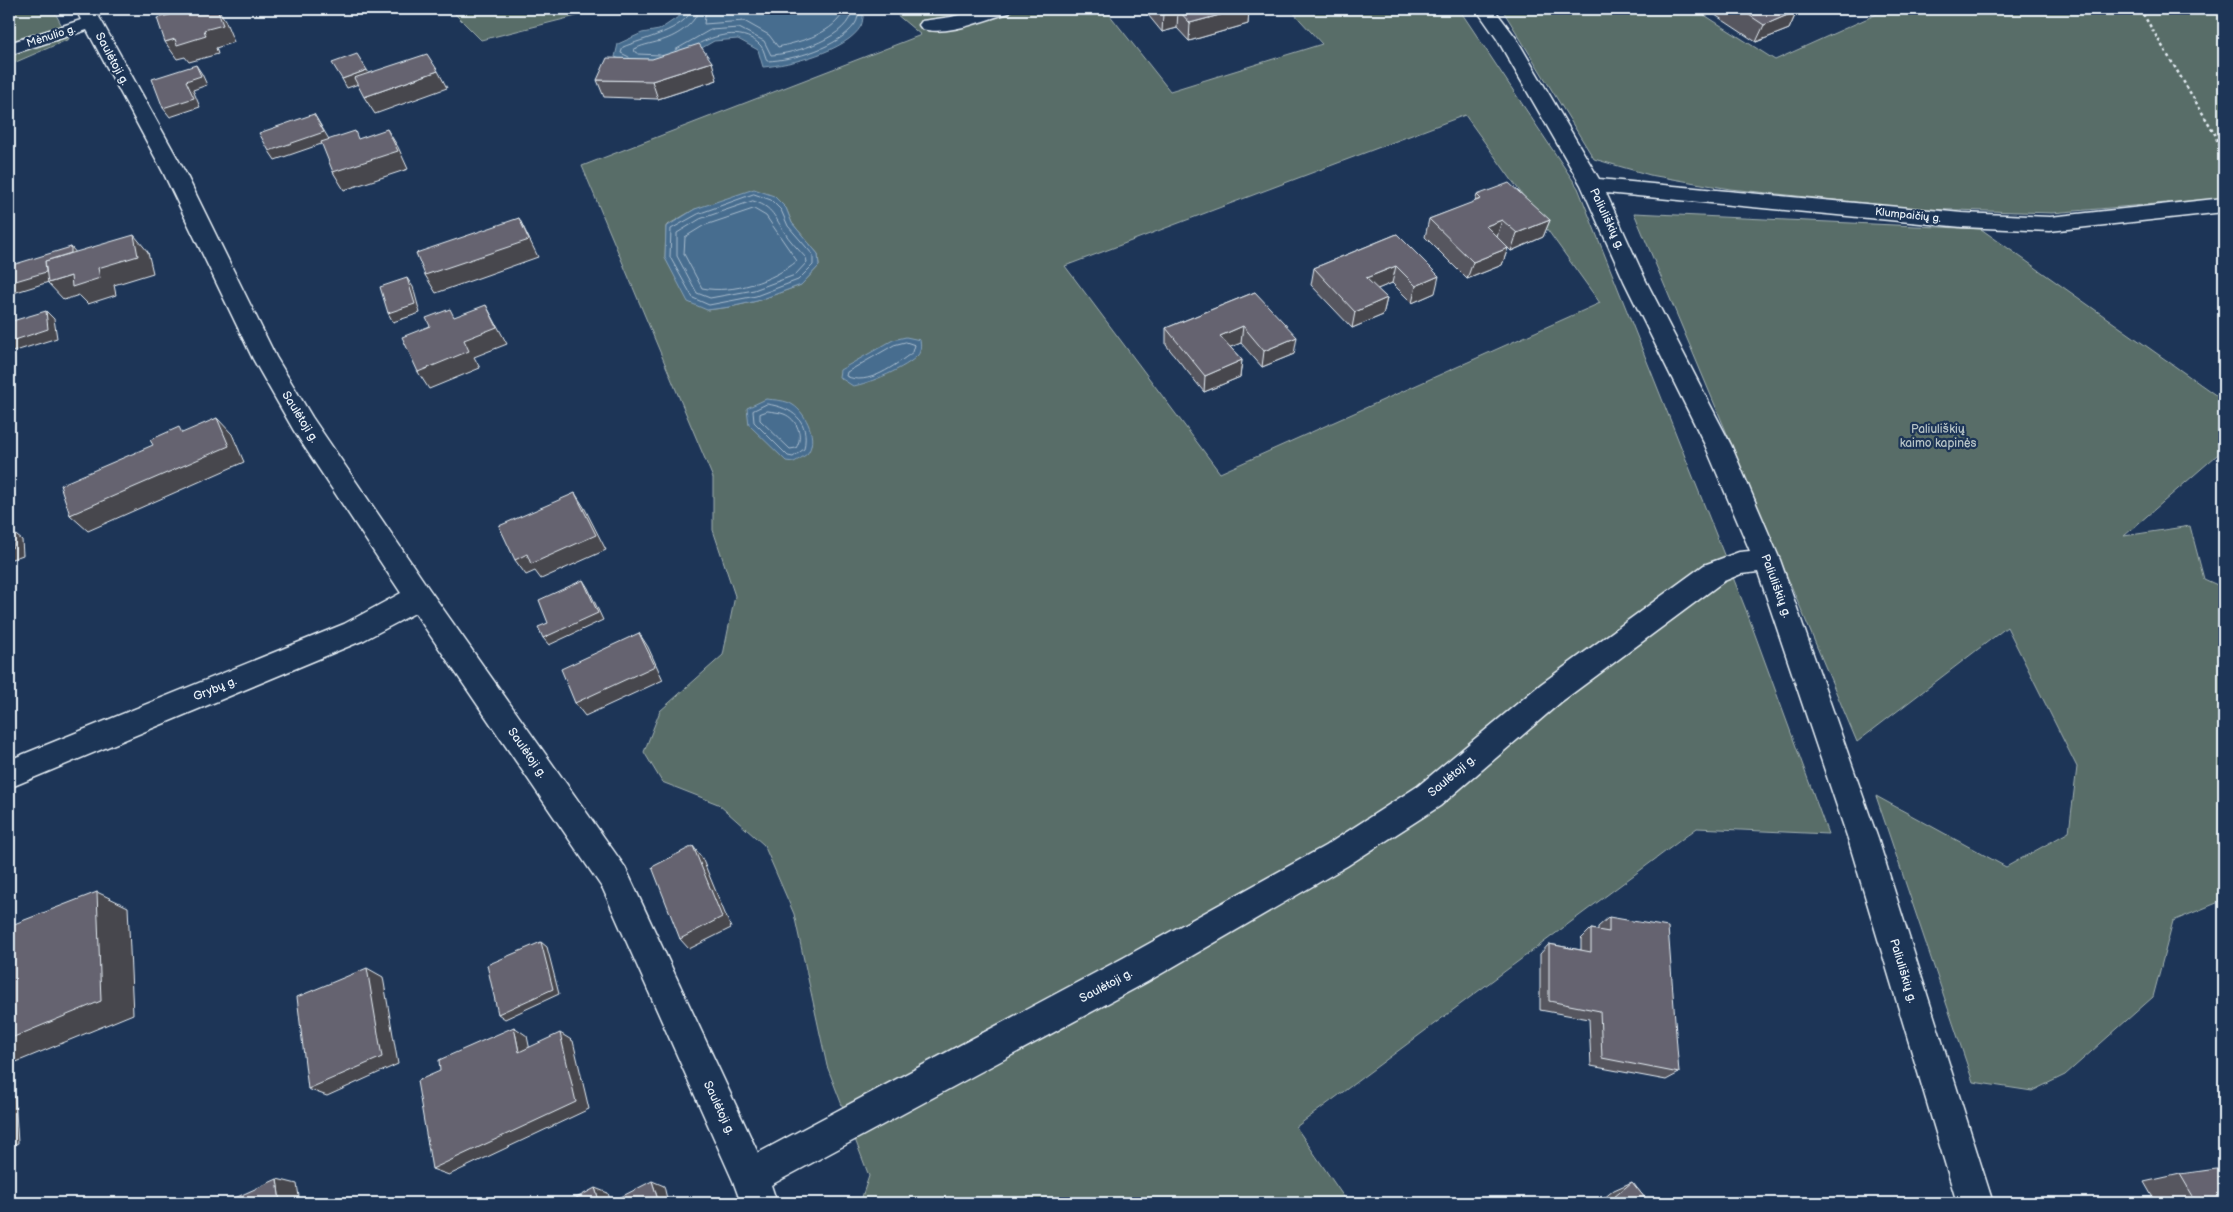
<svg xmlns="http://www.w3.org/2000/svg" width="2233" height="1212" font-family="'Balsamiq Sans',sans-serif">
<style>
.green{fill:#596d68;stroke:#a0afb0;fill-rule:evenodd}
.water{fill:#476d8f;stroke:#87a2b9}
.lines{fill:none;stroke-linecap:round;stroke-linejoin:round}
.shore{stroke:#a8bcce;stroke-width:1}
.minor-casing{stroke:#e8f1f8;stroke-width:3}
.path{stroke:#e8f1f8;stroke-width:2.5;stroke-dasharray:3 3;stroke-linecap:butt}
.minor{fill:#1d3557;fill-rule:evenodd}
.wall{fill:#57565f;stroke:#e8f1f8}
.shaded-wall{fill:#47464e;stroke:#e8f1f8}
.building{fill:#65646f;stroke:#e8f1f8}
.labels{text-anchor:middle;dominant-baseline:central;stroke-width:4.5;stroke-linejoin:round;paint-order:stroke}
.far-street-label{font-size:11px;fill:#e8f1f8;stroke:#1d3557}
.street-label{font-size:12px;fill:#e8f1f8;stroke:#1d3557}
.park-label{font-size:12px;fill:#b6c3c6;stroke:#1d3557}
</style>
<rect width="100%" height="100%" fill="#1d3557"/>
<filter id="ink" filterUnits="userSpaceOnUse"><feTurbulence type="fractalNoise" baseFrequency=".02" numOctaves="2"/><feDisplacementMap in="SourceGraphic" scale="10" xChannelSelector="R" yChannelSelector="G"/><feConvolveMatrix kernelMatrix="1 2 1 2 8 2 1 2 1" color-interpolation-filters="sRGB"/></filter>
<g filter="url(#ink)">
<!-- green -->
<g class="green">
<polygon points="9,9 53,9 69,39 9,65"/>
<polygon points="450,9 604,9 481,40"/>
<path d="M 890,9 L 1105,9 L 1170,91 L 1322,44 L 1290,9 L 1459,9 L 1578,188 L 1746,610 L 1828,834 L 1697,828 L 1296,1127 L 1348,1203 L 860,1203 L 869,1176 L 827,1066 L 794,914 L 764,845 L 718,804 L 662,782 L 644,752 L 660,711 L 723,655 L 735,596 L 713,530 L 713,478 L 582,166 L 921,35 ZM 1465,115 L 1600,303 L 1220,473 L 1065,266 ZM 786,208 L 792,223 L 818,254 L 819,266 L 801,285 L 757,301 L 730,307 L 707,310 L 673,272 L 665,258 L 666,226 L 695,209 Z"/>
<polygon points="1502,9 1695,9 1775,60 1888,9 2224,9 2224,198 2052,213 1921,209 1730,189 1650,175 1594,159"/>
<polygon points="1634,213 1981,229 2224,401 2224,449 2124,536 2190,526 2204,579 2224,588 2224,900 2173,921 2153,997 2065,1075 2032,1091 1973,1082 1876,796 2006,867 2069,832 2077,767 2007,627 1857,742"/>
</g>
<!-- water -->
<g class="water">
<path d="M 690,9 L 862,9 L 864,10 C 863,15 863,22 861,26 C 847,51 789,65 763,67 L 758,50 L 738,39 L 714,41 L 695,52 L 635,65 L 615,57 L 618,44 L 642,33 L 659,30 Z"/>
<polygon points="754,189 774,196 786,208 792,223 818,254 819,266 801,285 757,301 730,307 707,310 688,302 665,258 666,227 695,209"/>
<path d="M 906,337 L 920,340 C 921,345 921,351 918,355 C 908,367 868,384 853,386 L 839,377 L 840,370 L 893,340 Z"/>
<path d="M 766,399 C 774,400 786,400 793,405 C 806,413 819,440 807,454 C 803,457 798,460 794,462 L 786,461 L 749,425 L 747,408 Z"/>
</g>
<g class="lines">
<!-- shore -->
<g class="shore">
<path d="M 706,9 L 704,24 L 744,21 L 769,35 L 778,47 C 802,41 834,34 845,9"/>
<path d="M 700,43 C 718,34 745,28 761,46 C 764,50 765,56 767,61 C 794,60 839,47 855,24 C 858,20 858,14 859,9"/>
<path d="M 675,50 L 710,30 L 739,28 L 764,41 L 771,55 C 794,54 851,37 852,9"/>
<path d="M 660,55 L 638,54 L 633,50 C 641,45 650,44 660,41 C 675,37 695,25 699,9"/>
<path d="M 629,57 L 621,53 L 623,47 C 642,39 685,30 692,9"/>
<polygon points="754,194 771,200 781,210 788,226 813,255 813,265 798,280 756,296 709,305 693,298 670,257 671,229 698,214"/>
<path d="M 753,201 C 771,206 774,215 783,230 C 789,240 798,249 806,258 L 807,262 L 795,275 L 754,290 L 710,298 L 697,293 L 677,256 L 677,233 L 700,219 Z"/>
<path d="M 754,209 L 766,216 L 797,261 C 773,281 733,294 702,288 L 684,254 L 685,237 L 703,226 Z"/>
<path d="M 906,342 L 915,345 L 913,352 C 895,365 868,387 846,376 L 847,372 L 894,345 Z"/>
<path d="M 767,404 C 793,408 810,420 804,449 L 793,457 L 788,456 L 754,422 L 753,411 Z"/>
<path d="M 768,411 C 773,412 779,412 784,414 C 797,419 804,436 796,448 L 790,449 L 760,420 L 760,414 Z"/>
</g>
<!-- minor casing -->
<g class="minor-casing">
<g id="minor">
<polygon points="76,9 94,9 102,22 185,172 276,357 312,417 429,589 625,867 758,1153 1123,958 1325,846 1418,786 1541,684 1704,565 1739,552 1750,551 1705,445 1624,281 1581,185 1497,39 1476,9 1494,9 1516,38 1599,179 1962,213 2050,217 2224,198 2224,212 2050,231 1962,227 1606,193 1646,281 1731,445 1780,560 1878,839 1993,1203 1957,1203 1848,839 1758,572 1741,574 1724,581 1561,702 1440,806 1347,866 1147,982 771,1185 777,1203 741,1203 733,1181 603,889 415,613 364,640 9,788 9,760 344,624 401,593 294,431 253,359 163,172 87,30 9,55 9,43 81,20"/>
<path d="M 982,9 L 1011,9 L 1009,13 C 983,20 949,36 922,29 L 919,25 L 922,21 L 951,17 Z"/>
</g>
</g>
<!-- path -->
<polyline class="path" points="2140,9 2215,134 2224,161"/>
<!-- minor -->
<use href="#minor" class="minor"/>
</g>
<!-- wall -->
<g class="wall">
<polygon points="1144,9 1249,9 1248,24 1189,41 1177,28 1162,32 1144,10"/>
<polygon points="1706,9 1794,9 1797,11 1789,29 1756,42"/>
<polygon points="597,80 717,80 658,99 604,97"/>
<polygon points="1477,195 1550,220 1543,237 1511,251 1508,248 1502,265 1467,279 1425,237 1429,219 1475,202"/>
<polygon points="1397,234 1435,293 1412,303 1392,283 1377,289 1387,298 1383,315 1352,328 1311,285 1314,268"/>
<polygon points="1255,292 1294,354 1262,367 1241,343 1230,347 1242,360 1240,377 1204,392 1166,345 1166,328"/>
<polygon points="1609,917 1679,1073 1666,1080 1591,1066 1589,1019 1540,1010 1540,954 1549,944 1581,950 1581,939 1591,929 1598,930 1598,927"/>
<polygon points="2180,1174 2224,1203 2156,1203 2144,1182"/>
<polygon points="1632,1182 1649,1203 1598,1203 1614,1190"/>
</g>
<!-- shaded-wall -->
<g class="shaded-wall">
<polygon points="172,9 195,9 166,21 160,12"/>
<polygon points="217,9 218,9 225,20 234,42 216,48 218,54 189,62 185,57 177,59 165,42 204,30"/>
<polygon points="1242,9 1249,9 1248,24 1189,41 1190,23"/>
<polygon points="1178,10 1177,28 1162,32 1163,14"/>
<polygon points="1797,11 1789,29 1756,42 1764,25"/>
<polygon points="712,62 717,80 658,99 652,81"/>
<polygon points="196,65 202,74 207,85 193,90 200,107 170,117 163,108 186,81"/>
<polygon points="367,70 373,79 347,88 342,79"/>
<polygon points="438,71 447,88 375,114 364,97"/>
<polygon points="314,114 330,141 275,160 269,151"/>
<polygon points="387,129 398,147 408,169 344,190 333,172"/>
<polygon points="519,218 538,257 436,293 425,275"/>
<polygon points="1502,220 1497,237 1486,226"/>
<polygon points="1550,220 1543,237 1511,251 1517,233"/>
<polygon points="134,235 148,252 153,273 114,285 116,295 88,304 79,295 64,300 48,283 98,268"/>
<polygon points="71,247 79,256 81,272 10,294 9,293 9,283"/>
<polygon points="1508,248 1502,265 1467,279 1473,262"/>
<polygon points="1396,266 1392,283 1363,295 1366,278"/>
<polygon points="1439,276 1435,293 1412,303 1416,286"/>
<polygon points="407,278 413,287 420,313 393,322 388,313"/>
<polygon points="1387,298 1383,315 1352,328 1355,312"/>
<polygon points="486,305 507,344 474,357 480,368 429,389 418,372 464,340"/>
<polygon points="46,311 54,319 57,338 9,353 9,342"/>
<polygon points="1243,326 1241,343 1218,352 1220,336"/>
<polygon points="1297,337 1294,354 1262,367 1264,351"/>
<polygon points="1242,360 1240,377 1204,392 1205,376"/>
<polygon points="217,418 232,434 244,462 88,531 70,515"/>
<polygon points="575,493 585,509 606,550 541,579 535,571 526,575 515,560"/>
<polygon points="12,532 22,540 23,555 9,560 9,549"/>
<polygon points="583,580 588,588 603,620 549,645 543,638"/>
<polygon points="639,633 648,647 663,680 585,716 575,703"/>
<polygon points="693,846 702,858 731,928 689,949 680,939"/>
<polygon points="97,892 128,907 133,1014 9,1065 9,1039"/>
<polygon points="541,942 547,947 559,994 505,1019 498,1014"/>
<polygon points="367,968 383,977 398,1064 327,1096 308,1089"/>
<polygon points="514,1027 527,1036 532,1060 519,1052"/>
<polygon points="560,1033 573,1041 589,1109 449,1175 432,1169"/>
<polygon points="9,1096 15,1097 18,1143 9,1147"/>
<polygon points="277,1179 297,1184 300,1203 280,1203"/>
<polygon points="652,1181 664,1186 668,1203 659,1203"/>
<polygon points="595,1188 608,1193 611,1203 600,1203"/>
</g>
<!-- building -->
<g class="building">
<polygon points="159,9 172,9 160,12"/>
<polygon points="172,9 217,9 223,25 204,30 206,36 177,45 175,39 165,42 157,18 173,14"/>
<polygon points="1158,9 1242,9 1190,23 1178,10 1163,14"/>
<polygon points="1740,9 1794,9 1797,11 1764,25"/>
<polygon points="699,44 712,62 652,81 597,80 607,58 652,59"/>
<polygon points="357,54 367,70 342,79 332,63"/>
<polygon points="427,54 438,71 364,97 354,78"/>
<polygon points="196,65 201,76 186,81 194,98 163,108 152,79"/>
<polygon points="314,114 324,132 269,151 259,133"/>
<polygon points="387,129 398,151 333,172 321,142 355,131 358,139"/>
<polygon points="1509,183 1550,220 1517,233 1502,220 1486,226 1508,248 1473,262 1429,219 1481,199 1477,195"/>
<polygon points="519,218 529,240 425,275 416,253"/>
<polygon points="1397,234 1439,276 1416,286 1396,266 1366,278 1387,298 1355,312 1314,268"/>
<polygon points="134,235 138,256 98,268 100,278 72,287 71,276 48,283 45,261"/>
<polygon points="71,247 71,253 45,261 46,272 9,283 9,266"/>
<polygon points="407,278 415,304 388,313 380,287"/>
<polygon points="1255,292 1297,337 1264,351 1243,326 1220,336 1242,360 1205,376 1166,328"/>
<polygon points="486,305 497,327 464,340 469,351 418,372 402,337 430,326 426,318 450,309 454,317"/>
<polygon points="46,311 48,329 9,342 9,322"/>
<polygon points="217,418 229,446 70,515 60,485 153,445 150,440 179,427 182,433"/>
<polygon points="575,493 596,535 531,564 527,554 515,560 499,526"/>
<polygon points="12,532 13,547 9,549 9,533"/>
<polygon points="583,580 598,613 543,638 538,627 548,623 539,600"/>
<polygon points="639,633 655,666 575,703 561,669"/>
<polygon points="693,846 722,917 680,939 652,867"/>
<polygon points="97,892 101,1001 9,1039 9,926"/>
<polygon points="1609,917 1668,927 1679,1073 1602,1058 1600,1011 1549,1001 1549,944 1591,952 1591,929 1609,932"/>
<polygon points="541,942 553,989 498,1014 487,965"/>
<polygon points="367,968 382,1057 308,1089 297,997"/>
<polygon points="514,1027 519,1052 560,1033 576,1102 432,1169 417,1081 440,1071 439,1060"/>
<polygon points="2224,1168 2224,1203 2197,1203 2180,1174"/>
<polygon points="277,1179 280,1203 224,1203"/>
<polygon points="652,1181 659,1203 609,1203"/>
<polygon points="1632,1182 1649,1203 1607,1203"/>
<polygon points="595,1188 600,1203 567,1203"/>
</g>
</g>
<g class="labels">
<!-- far-street labels -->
<g class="far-street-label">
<text transform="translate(51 36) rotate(-18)">Mėnulio g.</text>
<text transform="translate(1908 215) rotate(6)">Klumpaičių g.</text>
</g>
<!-- street labels -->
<g class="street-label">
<text transform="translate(112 59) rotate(62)">Saulėtoji g.</text>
<text transform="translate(1607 219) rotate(65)">Paliuliškių g.</text>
<text transform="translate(300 417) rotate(58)">Saulėtoji g.</text>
<text transform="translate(1776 586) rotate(70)">Paliuliškių g.</text>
<text transform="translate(215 689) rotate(-22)">Grybų g.</text>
<text transform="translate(527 753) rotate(55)">Saulėtoji g.</text>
<text transform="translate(1452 776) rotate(-40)">Saulėtoji g.</text>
<text transform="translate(1903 971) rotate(73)">Paliuliškių g.</text>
<text transform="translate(1106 986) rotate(-28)">Saulėtoji g.</text>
<text transform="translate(719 1108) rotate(65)">Saulėtoji g.</text>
</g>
<!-- park labels -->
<g class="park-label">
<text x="1938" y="429">Paliuliškių<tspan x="1938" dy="14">kaimo kapinės</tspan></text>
</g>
</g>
<!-- margin -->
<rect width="2233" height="1212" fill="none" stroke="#1d3557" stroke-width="30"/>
<rect x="15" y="15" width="2203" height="1182" fill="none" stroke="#e8f1f8" stroke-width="2" filter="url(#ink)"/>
</svg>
